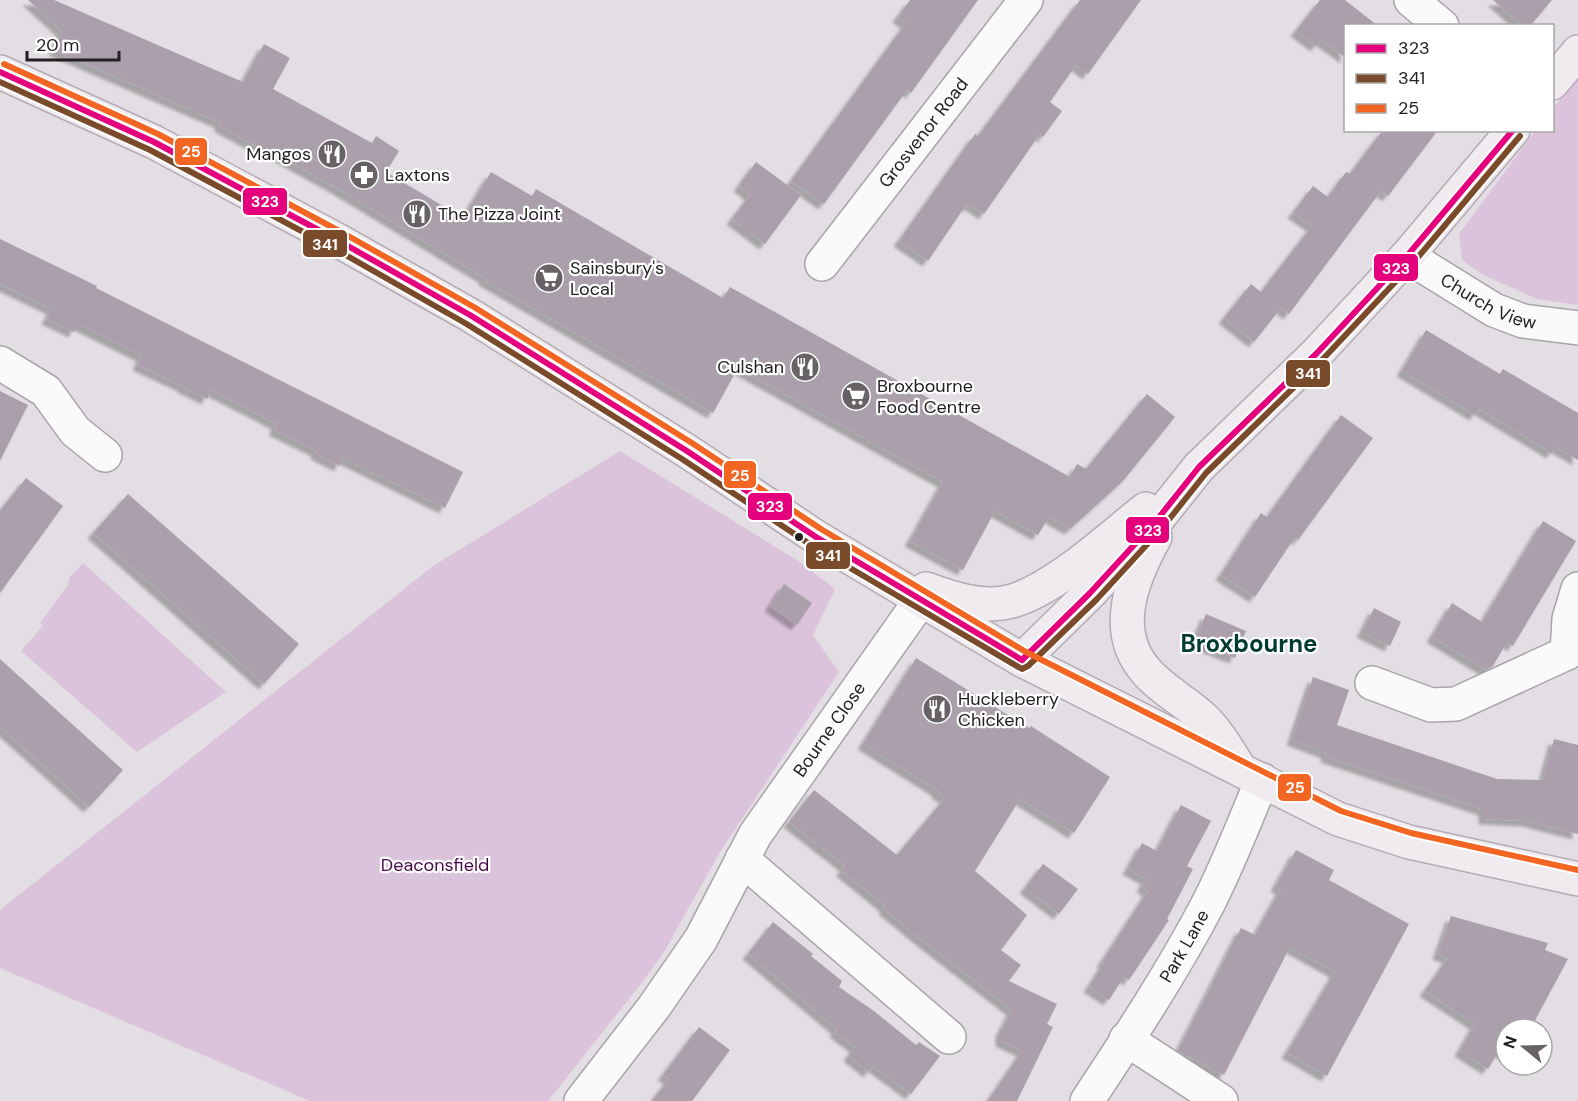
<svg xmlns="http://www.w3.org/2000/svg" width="1578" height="1101" font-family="'DM Sans',sans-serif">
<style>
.green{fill:#dbc3db}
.building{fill:#aa9fab;filter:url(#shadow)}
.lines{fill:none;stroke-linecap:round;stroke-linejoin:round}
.minor-casing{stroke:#a7a4a7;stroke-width:36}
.major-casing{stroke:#b4abb4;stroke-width:36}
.minor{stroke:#fbfafb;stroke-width:33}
.major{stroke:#efebef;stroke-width:33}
.bus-1-casing{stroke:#fff;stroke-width:10}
.bus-2-casing{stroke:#fff;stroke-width:10}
.bus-3-casing{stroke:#fff;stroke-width:10}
.bus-1{stroke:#e5007d;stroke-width:6}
.bus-2{stroke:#7a4b2a;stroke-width:6}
.bus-3{stroke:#f26522;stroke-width:6}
.bus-dot{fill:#232023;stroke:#fff;stroke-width:2}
.labels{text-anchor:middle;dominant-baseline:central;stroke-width:4.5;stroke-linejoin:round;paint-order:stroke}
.street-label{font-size:18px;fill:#232023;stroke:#fff}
.poi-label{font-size:18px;fill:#232023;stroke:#fff;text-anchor:start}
.park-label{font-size:18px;fill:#48094c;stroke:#fff}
.district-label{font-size:24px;font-weight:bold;fill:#003b30;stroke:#fff}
.line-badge{stroke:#fff;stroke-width:2}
.badge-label{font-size:16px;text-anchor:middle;font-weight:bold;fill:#fff}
</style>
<defs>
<filter id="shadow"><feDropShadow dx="-5.5" dy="5.5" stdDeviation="1.5" flood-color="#0004"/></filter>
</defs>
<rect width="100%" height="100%" fill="#e3dee3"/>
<!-- green -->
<g class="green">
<polygon points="1578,79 1578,305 1537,299 1483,275 1462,260 1459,234 1535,131 1552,130 1553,108"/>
<polygon points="620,451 800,562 835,589 813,635 839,672 720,852 664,952 640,985 548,1101 310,1101 0,968 0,910 433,566"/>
<polygon points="83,563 226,692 137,752 21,651 43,626 40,623 68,585 69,578"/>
</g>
<!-- building -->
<g class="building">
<polygon points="28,0 54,0 243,82 264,44 290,58 273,89 372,143 376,136 399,151 386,172 463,218 491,172 532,196 536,189 723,298 730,287 1070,477 1077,464 1086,469 1147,394 1175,417 1123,481 1070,529 1049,517 1038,535 995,511 963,570 910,541 943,482 738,368 713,413 484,280 485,278 335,187 272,152 271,154 219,126 221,123 54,50 62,31"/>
<polygon points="910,0 978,0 911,93 907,90 824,204 791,181 906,23 898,17"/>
<polygon points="1080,0 1141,0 1088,74 1076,65 1050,102 1062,111 1043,137 1040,134 984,214 970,204 969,207 966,205 928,261 899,241 975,134 978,136"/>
<polygon points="1320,0 1345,0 1378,26 1346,26 1346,58 1321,40 1316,46 1296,31"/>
<polygon points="1493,0 1552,0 1530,26 1522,26"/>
<polygon points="1383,130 1438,130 1388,196 1381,191 1289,314 1281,308 1254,342 1224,318 1251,284 1261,292 1312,226 1293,213 1313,186 1328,197 1346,172 1350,174"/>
<polygon points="756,162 801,195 765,244 732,219 750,195 739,186"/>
<polygon points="0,239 97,286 96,288 463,472 445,508 343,458 340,466 316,454 317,451 274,430 277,424 211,390 207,399 183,387 183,386 138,365 142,356 78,324 74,332 47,319 52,309 0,284"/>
<polygon points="1426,330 1500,374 1503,369 1578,413 1578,460 1556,447 1552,453 1479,409 1475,415 1402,371"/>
<polygon points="0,391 28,405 0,461"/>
<polygon points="1341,415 1373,438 1298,540 1295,537 1255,597 1221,575 1261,513 1267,517"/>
<polygon points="26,478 63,506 0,593 0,511"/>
<polygon points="128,494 299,644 264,684 93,533"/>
<polygon points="1543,521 1576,541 1513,646 1507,642 1493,666 1486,670 1432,637 1452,603 1482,622"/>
<polygon points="784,584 812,603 797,625 770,606"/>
<polygon points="1374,608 1401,622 1390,646 1362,632"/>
<polygon points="1206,614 1246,631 1235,658 1194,642"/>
<polygon points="916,658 1029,728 1031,726 1110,777 1074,833 1020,799 975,871 1027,915 1001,950 1021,965 1009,981 1057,1004 1047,1024 1053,1027 1017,1101 988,1101 1022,1051 1001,1041 1001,1031 1012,1010 928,945 884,909 886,907 842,871 845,866 789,822 814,790 897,855 945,798 937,793 938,791 863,744"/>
<polygon points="0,659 123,770 89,807 0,727"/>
<polygon points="1313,677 1349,690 1337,725 1497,779 1543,780 1554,739 1578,745 1578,834 1527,821 1484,819 1484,810 1326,757 1327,753 1292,740"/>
<polygon points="1181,805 1211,821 1187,866 1193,869 1167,919 1169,920 1129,980 1124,977 1109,1000 1089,987 1104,963 1102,962 1148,891 1142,887 1146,879 1128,869 1142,843 1157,851"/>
<polygon points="1296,850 1334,870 1329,880 1409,924 1327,1076 1287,1053 1335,972 1290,947 1224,1075 1178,1051 1241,928 1255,935 1281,889 1276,886"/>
<polygon points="1043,864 1078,889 1059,914 1025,888"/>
<polygon points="1451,916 1548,943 1545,950 1568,959 1532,1026 1538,1029 1506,1029 1506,1055 1499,1051 1488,1069 1460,1051 1475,1024 1425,991 1448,958 1438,954"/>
<polygon points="773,922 813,954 811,956 842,981 839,987 874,1011 916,1045 919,1042 940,1056 911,1094 873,1066 869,1072 849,1056 855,1047 835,1032 837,1029 748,954"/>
<polygon points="699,1027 730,1050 692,1101 652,1101 669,1079 663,1075"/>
</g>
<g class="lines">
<!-- minor casing -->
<g class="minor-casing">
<g id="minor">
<polyline points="1411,0 1442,26"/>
<path id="s1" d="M 1407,256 L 1494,310 L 1523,321 L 1578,328"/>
<path id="s2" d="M 822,264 L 1026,0"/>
<polyline points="0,363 46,391 75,431 105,455"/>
<polyline points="1567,653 1569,619 1578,589"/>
<polyline points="1372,683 1431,705 1456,704 1567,653"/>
<polyline points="742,859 949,1037"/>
<polyline points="1126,1039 1221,1101"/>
<path id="s3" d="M 581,1101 L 654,1007 L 701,939 L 755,835 L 920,601"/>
<path id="s4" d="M 1087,1101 C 1130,1036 1173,971 1209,902 C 1229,862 1245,821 1262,780"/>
</g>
</g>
<!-- major casing -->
<g class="major-casing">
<g id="major">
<polyline points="0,72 154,142 339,241 470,315 687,451 816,537 1022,660 1338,819 1409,842 1578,879"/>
<polyline points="1552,83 1578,52"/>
<path d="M 1155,537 C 1133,577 1110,630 1146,671 C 1162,690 1185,701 1203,718 C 1217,731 1228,750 1238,766"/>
<path d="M 926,589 C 953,599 984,609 1012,601 C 1055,589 1110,537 1146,509"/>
<polyline points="1022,660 1090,593 1156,521 1199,467 1317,353 1407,256 1513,130"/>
</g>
</g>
<!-- minor -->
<use href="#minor" class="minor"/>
<!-- major -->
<use href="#major" class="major"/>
<!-- bus-1 casing -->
<g class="bus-1-casing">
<g id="bus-1">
<polyline points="0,72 154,142 339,241 470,315 687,451 816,537 1022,660"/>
<polyline points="1022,660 1090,593 1156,521 1199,467 1317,353 1407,256 1513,130"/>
</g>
</g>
<!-- bus-2 casing -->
<g class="bus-2-casing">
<polyline id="bus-2" points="0,82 150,150 335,249 465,323 682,459 811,545 1022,669 1028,666 1097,599 1163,527 1206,473 1323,359 1414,262 1520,136"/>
</g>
<!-- bus-3 casing -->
<g class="bus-3-casing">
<polyline id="bus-3" points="4,64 158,134 343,233 474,307 692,443 821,529 1026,652 1341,811 1411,833 1578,870"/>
</g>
<!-- bus-1 -->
<use href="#bus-1" class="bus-1"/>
<!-- bus-2 -->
<use href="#bus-2" class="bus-2"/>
<!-- bus-3 -->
<use href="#bus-3" class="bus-3"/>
</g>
<!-- icons -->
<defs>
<g id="restaurant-disc" transform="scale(1.5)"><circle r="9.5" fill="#666266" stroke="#fff"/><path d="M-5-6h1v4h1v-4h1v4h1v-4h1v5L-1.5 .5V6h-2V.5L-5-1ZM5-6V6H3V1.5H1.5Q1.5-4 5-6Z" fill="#fff"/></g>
<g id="pharmacy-disc" transform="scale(1.5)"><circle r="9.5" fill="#666266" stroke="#fff"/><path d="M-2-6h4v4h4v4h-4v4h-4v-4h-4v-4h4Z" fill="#fff"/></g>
<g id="supermarket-disc" transform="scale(1.5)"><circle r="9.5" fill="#666266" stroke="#fff"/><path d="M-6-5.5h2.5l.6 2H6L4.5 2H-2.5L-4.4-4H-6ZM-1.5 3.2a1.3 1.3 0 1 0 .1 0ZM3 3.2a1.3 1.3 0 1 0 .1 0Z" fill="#fff"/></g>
</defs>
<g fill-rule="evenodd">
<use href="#restaurant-disc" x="332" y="154"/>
<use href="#pharmacy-disc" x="364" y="175"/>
<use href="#restaurant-disc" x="417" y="214"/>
<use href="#supermarket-disc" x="549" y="278"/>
<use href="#restaurant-disc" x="805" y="367"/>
<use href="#supermarket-disc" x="856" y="396"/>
<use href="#restaurant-disc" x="937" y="709"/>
</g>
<!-- markers -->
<circle class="bus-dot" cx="799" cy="537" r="5"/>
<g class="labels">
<!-- street labels -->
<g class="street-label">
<text stroke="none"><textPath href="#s2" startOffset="166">Grosvenor Road</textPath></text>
<text stroke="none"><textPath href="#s1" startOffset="94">Church View</textPath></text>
<text stroke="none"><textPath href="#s3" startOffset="448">Bourne Close</textPath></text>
<text stroke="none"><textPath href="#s4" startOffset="183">Park Lane</textPath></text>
</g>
<!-- poi labels -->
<g class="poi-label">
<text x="311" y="154" text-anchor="end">Mangos</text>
<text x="385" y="175">Laxtons</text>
<text x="438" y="214">The Pizza Joint</text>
<text x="570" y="268">Sainsbury's<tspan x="570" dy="21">Local</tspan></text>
<text x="784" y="367" text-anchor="end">Culshan</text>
<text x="877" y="386">Broxbourne<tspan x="877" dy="21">Food Centre</tspan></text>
<text x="958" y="699">Huckleberry<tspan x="958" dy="21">Chicken</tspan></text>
</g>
<!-- park labels -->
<g class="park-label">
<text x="435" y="865">Deaconsfield</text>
</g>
<!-- district labels -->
<g class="district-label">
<text x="1249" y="643">Broxbourne</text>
</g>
</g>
<g class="line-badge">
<rect x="174" y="137" width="34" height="29" rx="6" fill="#f26522"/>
<rect x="242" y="187" width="46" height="29" rx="6" fill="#e5007d"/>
<rect x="302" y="229" width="46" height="29" rx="6" fill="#7a4b2a"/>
<rect x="1373" y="253" width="46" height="29" rx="6" fill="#e5007d"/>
<rect x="1285" y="359" width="46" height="29" rx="6" fill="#7a4b2a"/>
<rect x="723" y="460" width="34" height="29" rx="6" fill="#f26522"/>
<rect x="747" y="492" width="46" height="29" rx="6" fill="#e5007d"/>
<rect x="1125" y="516" width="45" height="28" rx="6" fill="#e5007d"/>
<rect x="805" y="541" width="46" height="29" rx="6" fill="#7a4b2a"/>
<rect x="1277" y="773" width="35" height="29" rx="6" fill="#f26522"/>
</g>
<g class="badge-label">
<text x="191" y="157">25</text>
<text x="265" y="207">323</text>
<text x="325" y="250">341</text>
<text x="1396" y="274">323</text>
<text x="1308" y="379">341</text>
<text x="740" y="481">25</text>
<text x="770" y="512">323</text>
<text x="1148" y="536">323</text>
<text x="828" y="561">341</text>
<text x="1295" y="793">25</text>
</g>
<!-- legend -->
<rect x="1344" y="24" width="210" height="108" fill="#ffffff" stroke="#a7a6a7" stroke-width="1.5"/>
<rect x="1356" y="44" width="30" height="9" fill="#e5007d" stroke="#a7a6a7" stroke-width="1.5"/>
<text x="1398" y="54" font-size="18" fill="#232023">323</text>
<rect x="1356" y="74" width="30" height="9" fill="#7a4b2a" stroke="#a7a6a7" stroke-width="1.5"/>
<text x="1398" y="84" font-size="18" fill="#232023">341</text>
<rect x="1356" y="104" width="30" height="9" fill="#f26522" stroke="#a7a6a7" stroke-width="1.5"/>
<text x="1398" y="114" font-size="18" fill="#232023">25</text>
<!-- north arrow -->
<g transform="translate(1524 1047) rotate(289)"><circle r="28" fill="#ffffff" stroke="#a7a6a7" stroke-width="1.5"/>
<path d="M0-4.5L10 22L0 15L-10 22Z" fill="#666266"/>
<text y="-9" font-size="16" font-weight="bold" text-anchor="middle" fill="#232023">N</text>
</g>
<!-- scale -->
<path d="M27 51v9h92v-9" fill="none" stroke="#232023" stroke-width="3"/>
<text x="36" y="51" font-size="18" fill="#232023" stroke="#ffffff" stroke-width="4.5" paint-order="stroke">20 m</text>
</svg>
